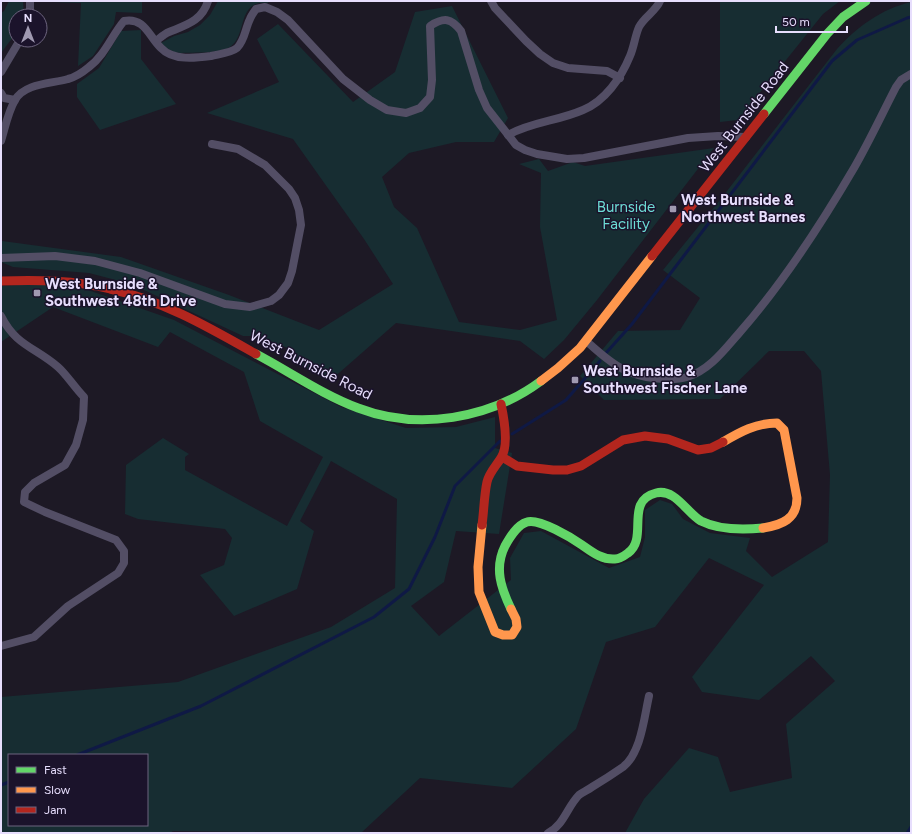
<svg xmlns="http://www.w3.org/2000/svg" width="912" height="834" font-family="Figtree,sans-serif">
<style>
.green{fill:#172d32;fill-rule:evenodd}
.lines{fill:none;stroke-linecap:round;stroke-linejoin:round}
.stream{stroke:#0f1945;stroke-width:3}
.street{stroke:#534e65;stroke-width:8}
.fast{stroke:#63d668;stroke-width:9}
.slow{stroke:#ff974d;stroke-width:9}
.jam{stroke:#b3261e;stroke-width:9}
.poi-dot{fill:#a099b1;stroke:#1b132b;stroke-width:1.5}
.labels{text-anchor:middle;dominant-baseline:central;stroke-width:3;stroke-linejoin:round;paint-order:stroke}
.street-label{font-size:15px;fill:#e7defd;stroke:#1b132b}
.poi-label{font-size:15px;font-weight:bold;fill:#e7defd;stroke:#1b132b;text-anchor:start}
.park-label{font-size:15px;fill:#6cdbd4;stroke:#1b132b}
</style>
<rect width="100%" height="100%" fill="#1d1925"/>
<!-- green -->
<g class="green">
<polygon points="9,1 142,1 142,13 116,12 114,24 93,56 78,66 81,3 23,1 24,16 16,16 16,33 1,53 1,13 4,11"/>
<path d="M 218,1 L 269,1 L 268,3 C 236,0 248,35 230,47 C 220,54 194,52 181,53 L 174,52 L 159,44 L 174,36 L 188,32 L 200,25 L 210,15 Z"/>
<polygon points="720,1 840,1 823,14 738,120 720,122"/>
<path d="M 911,2 L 911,833 L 625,833 L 644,799 L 689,748 L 718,757 L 730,792 L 792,778 L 786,724 L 835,681 L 811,656 L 759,700 L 702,692 L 692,677 L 764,585 L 709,558 L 655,627 L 606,642 L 576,729 L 512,788 L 420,778 L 361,833 L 173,831 L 170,833 L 1,833 L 1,697 L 178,682 L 331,627 L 395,588 L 397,499 L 331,461 L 300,521 L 314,531 L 297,589 L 234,616 L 200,575 L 224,565 L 232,538 L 225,529 L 138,519 L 125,514 L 126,465 L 163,438 L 189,454 L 185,457 L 185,470 L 287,526 L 323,457 L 260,421 L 244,372 L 170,332 L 158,347 L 53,307 L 1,342 L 1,286 L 37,284 L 88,290 L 174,320 L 341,407 L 406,428 L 456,427 L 495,417 L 495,448 L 512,453 L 499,534 L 456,531 L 444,582 L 411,606 L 439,636 L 511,580 L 510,558 L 524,533 L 541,531 L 609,568 L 640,557 L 645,537 L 645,510 L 660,500 L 672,504 L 683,519 L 710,533 L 750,538 L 746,551 L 772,577 L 828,542 L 830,475 L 821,371 L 804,351 L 769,351 L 720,399 L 604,400 L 580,376 L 618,331 L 680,330 L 700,298 L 663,270 L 720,200 L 837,49 C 857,27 881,9 911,2 ZM 9,755 L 147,755 L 147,825 L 9,825 Z"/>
<polygon points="452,6 508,118 494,142 456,142 409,153 382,177 394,207 417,228 459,322 520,330 557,320 540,227 541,173 519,164 539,159 548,171 573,162 585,166 714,148 597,300 564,340 544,359 520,341 396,323 331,380 296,363 290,349 258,336 243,336 131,284 89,273 13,267 1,262 1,242 2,241 121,257 229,295 319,330 393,284 364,239 293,139 207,113 279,82 257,39 278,24 353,102 395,72 415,12"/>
<polygon points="141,30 141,59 176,104 100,130 77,97 77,84 99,68 121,31"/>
</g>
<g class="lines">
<!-- stream -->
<g class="stream">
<polyline points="606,353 632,324 832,61 857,40 907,18 911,17"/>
<polyline points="512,434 566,400 600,361"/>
<polyline points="77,755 201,706 374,617 409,589 435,537 455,486 500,441"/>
<polyline points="1,785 9,782"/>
<polyline points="907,833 911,827"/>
</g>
<!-- street -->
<g class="street">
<polyline points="491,1 495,8 526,41 540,54 553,63 568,68 607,71 620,78"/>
<polyline points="30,16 30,1"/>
<path d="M 156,41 C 160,38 164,34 169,32 C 186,25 202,21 208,1"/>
<polyline points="1,72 20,40"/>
<polyline points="1,93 4,98 15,100"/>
<path d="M 508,135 C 531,122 558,121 583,110 C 605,101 621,78 630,56 C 634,47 635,36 639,27 C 644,17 656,11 660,1"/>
<path d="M 1,141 C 5,128 8,112 15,100 C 25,83 51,84 68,79 C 76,77 83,72 89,67 C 105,55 112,35 124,21 C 145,17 149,37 161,48 C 173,61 196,58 211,56 C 219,54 231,53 237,48 C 245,40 245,29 250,19 C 251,16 254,12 256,9 L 265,7 L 277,12 L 288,20 L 343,79 L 370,100 L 387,110 L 406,113 L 420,108 L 430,97 L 432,80 L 430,26 C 444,17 451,18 461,31 L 479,90 L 487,108 L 516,145 L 525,150 L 537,154 L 567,159 L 584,158 L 688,138 L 718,136 L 746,137"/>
<polyline points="1,258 55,256 95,261 140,273 225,304 250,307 271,301 279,295 288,283 292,271 301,225 299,210 295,198 289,189 265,165 238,149 212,144"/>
<path d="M 1,316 C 16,346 35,347 58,367 C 67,375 75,388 84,397 L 83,420 L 76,445 L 65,465 L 34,483 L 25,492 L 24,502 L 45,512 L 116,540 L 124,551 L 124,563 L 118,573 L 68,606 L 34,637 L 1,646"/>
<path d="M 586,341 C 598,351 611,364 625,370 C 640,378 671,382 687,377 C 710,370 725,349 740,332 C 784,282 820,226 854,168 C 869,142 882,114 896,87 L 901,80 L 911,74"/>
<path d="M 548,833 C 564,825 567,807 579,795 C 583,792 588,790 592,787 C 602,781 613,774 623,767 C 641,753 644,718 649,696"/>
</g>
<!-- fast -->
<g class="fast">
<polyline points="764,114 827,34 843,17 866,1"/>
<path d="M 256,354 C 290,372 323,395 358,408 C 418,431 490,419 541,381"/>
<path d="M 511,609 C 501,588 494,568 505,546 C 510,537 517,525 527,522 C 539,518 572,538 582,545 C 592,552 602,560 615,559 C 620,559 624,556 628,553 C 649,538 624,501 656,493 C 675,488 687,513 701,521 C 719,530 743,530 763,528"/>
</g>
<!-- slow -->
<g class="slow">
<polyline points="541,381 558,368 580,348 652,256"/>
<path d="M 723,442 C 740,432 756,423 777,423 L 784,430 L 797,498 C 797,519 782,525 763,528"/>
<polyline points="482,525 478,567 479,592 495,632 503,635 512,635 517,627 516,619 511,609"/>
</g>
<!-- jam -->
<g class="jam">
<polyline points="652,256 764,114"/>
<path d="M 1,281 C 38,280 74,280 110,289 C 162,300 210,328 256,354"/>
<polyline points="502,457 517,466 553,470 567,470 581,466 623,440 645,436 668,439 698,450 711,448 723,442"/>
<path d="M 482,525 C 484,511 484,496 487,482 C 489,473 496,466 501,458 C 509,446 504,418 501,404"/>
</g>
</g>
<!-- markers -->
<g class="poi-dot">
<rect x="669" y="205" width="8" height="8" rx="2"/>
<rect x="33" y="289" width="8" height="8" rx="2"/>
<rect x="571" y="376" width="8" height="8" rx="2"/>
</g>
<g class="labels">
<!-- street labels -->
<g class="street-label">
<text transform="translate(744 117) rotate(-52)">West Burnside Road</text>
<text transform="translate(311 365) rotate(27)">West Burnside Road</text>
</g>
<!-- poi labels -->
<g class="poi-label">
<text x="681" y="200">West Burnside &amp;<tspan x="681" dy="17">Northwest Barnes</tspan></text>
<text x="45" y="284">West Burnside &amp;<tspan x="45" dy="17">Southwest 48th Drive</tspan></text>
<text x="583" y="371">West Burnside &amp;<tspan x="583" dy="17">Southwest Fischer Lane</tspan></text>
</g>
<!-- park labels -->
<g class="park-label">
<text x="626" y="207">Burnside<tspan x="626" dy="17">Facility</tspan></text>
</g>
</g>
<!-- border -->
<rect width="912" height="834" fill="none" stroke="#e7defd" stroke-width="4"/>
<!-- legend -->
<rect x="8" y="754" width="140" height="72" fill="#1b132b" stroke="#6d647f"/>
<rect x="16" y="767" width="20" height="6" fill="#63d668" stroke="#6d647f"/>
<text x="44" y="774" font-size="12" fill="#e7defd">Fast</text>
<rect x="16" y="787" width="20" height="6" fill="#ff974d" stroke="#6d647f"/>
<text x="44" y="794" font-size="12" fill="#e7defd">Slow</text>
<rect x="16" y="807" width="20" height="6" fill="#b3261e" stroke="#6d647f"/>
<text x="44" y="814" font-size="12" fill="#e7defd">Jam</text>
<!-- north arrow -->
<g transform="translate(28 28)"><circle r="19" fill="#1b132b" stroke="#6d647f"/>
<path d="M0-3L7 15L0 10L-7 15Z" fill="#a099b1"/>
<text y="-6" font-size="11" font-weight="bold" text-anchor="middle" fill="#e7defd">N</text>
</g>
<!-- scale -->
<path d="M776 26v6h71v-6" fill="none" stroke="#e7defd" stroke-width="2"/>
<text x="782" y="26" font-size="12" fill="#e7defd" stroke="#1b132b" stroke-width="3" paint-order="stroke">50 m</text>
</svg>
